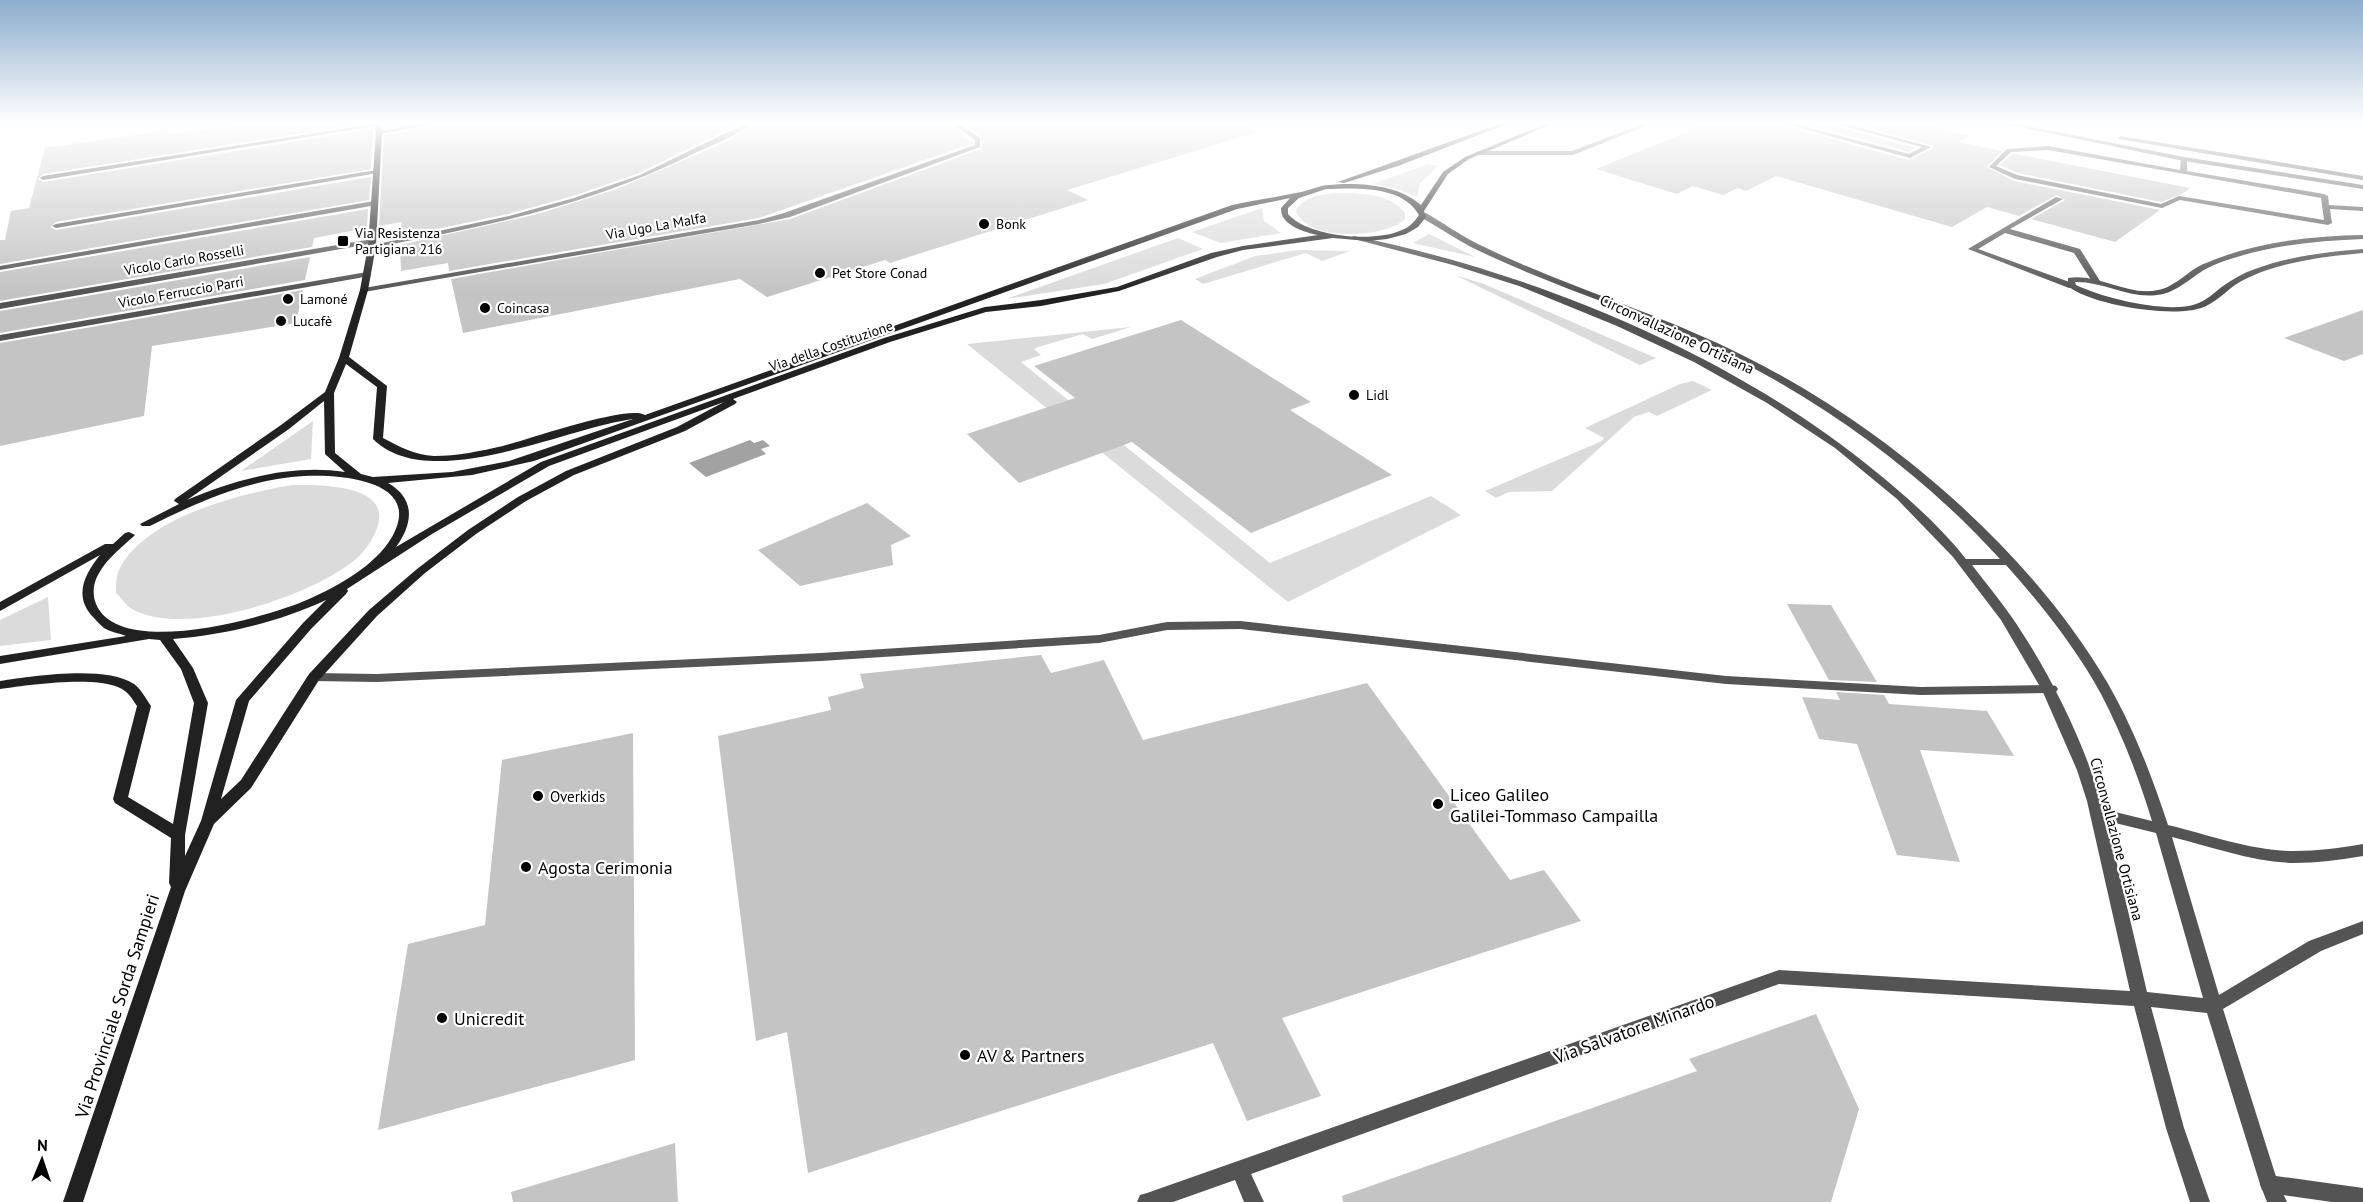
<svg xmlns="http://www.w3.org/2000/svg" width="2363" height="1202" font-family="'PT Sans',sans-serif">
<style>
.green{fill:#dbdbdb}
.water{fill:#a2a2a2}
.building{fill:#c4c4c4}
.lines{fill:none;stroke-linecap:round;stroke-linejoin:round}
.lane{fill:#545454;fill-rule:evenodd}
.street{fill:#545454;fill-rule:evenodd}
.secondary{fill:#212121;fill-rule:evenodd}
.poi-dot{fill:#000;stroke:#fff;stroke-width:2}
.labels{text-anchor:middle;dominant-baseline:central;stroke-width:4.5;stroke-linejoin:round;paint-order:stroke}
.far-poi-label{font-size:14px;fill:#000;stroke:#fff;text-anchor:start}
.far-street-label{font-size:14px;fill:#000;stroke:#fff}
.street-label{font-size:15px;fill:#000;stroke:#fff}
.poi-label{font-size:15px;fill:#000;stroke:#fff;text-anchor:start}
.near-poi-label{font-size:18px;fill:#000;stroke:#fff;text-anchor:start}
.near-street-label{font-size:18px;fill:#000;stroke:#fff}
</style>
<rect width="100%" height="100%" fill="#fff"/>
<!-- green -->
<g class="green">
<polygon points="1428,164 1438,166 1420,183 1417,197 1400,190 1373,184"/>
<path d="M 1343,193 C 1365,194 1391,194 1405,213 L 1405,219 C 1385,239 1304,242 1296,210 C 1306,194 1326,194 1343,193 Z"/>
<polygon points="1262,208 1264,221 1281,233 1221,243 1192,232"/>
<polygon points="1429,234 1475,257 1413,243"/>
<polygon points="1178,238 1203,249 1104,284 1006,299"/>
<polygon points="1298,250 1350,251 1322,261 1306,253 1203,284 1195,279 1255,256"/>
<polygon points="1455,275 1484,284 1656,358 1640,365"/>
<polygon points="1131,327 1092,339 1083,334 1038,347 1034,349 1041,355 1021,362 1270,563 1431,496 1461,515 1288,602 967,344"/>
<polygon points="1693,381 1712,390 1657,416 1649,412 1634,417 1552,491 1509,492 1496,498 1485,491 1602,441 1604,438 1585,428 1680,384"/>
<polygon points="313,421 311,459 241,471"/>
<path d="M 292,485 C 316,485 390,483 378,525 C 374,538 367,549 356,559 C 312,596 186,639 132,609 C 126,606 121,597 116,593 C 116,586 116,576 119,570 C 145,517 239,494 292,485 Z"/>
<polygon points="48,597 51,640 0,646 0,620"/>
</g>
<!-- water -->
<polygon class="water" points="750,440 754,443 763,440 770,446 761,449 766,454 706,477 689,463"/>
<!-- building -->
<g class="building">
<polygon points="259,124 360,124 43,174 38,179 43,182 373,129 371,169 56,222 50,227 56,230 371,177 369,200 0,264 0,240 5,240 11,211 29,208 45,148 169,130 169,134"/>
<polygon points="438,124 739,124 639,173 573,196 508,214 399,237 402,222 379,226 384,135 436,126"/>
<polygon points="754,124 950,124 973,143 759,218 449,271 448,263 401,271 400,245 538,214 617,189 726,142"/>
<polygon points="963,124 1252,124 1254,133 1067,190 1088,200 890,263 885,260 767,297 740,279 463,333 451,279 790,219 981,149 981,136"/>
<polygon points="1707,124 1783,124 1784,126 1909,160 1932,149 1933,146 1854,124 1919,124 1970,136 1958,142 2002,151 1987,167 2014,181 2160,210 2115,242 2031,219 2065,200 2057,195 2019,216 1987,207 1952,227 1776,176 1746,191 1738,188 1723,195 1693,186 1677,194 1596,169"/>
<polygon points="1803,124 1834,124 1835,126 1916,148 1909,152"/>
<polygon points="2012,154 2016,154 2190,188 2182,194 2161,202 2018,173 2000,165"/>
<polygon points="368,209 367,228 314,238 312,247 0,301 0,272"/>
<polygon points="310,257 305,280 0,333 0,311"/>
<polygon points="303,290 296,323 152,346 144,416 0,446 0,343"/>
<polygon points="2363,310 2363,354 2344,361 2284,338"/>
<polygon points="1181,320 1311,402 1290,410 1392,475 1251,533 1132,442 1019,483 967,434 1075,398 1034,366"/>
<polygon points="867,503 911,536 891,545 893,565 800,586 758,550"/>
<polygon points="1787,604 1831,605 1877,682 1829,680"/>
<polygon points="1041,655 1051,673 1104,660 1143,740 1367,683 1510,880 1544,870 1581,921 1282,1018 1321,1096 1247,1121 1213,1043 808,1173 787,1032 756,1041 718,736 831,710 828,697 864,688 860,674"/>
<polygon points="1836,692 1884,695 1889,704 1987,711 2014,756 1920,750 1960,862 1897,855 1857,744 1819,739 1802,697 1840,700"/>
<polygon points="633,733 635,1060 378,1130 408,944 485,925 502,760"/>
<polygon points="1816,1014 1859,1109 1831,1202 1343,1202 1342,1196 1697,1071 1689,1059"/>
<polygon points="675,1143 678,1202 513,1202 511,1192"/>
</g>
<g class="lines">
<!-- lane -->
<g class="lane">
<polygon points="1643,124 1651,124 1573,155 1478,155 1475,153 1478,151 1572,151"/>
<path d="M 2048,146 L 2180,170 L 2181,159 L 2184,157 L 2187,159 L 2187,171 L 2324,194 L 2328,196 L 2329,205 L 2363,207 L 2363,211 L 2330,209 L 2332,223 L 2328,225 L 2180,200 L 2162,208 L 2015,179 L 1989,167 L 2007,149 ZM 2048,150 L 2321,198 L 2324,220 L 2179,196 L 2161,204 L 2017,175 L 1996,166 L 2011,152 Z"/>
<polygon points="2056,197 2063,199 2010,229 2080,249 2100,281 2099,283 2093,283 2074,253 2005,233 1978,249 2075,284 2075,288 2069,288 1968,249"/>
<polygon points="374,201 378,203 377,205 0,270 0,266"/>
<polygon points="1240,621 1726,676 1921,687 2051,685 2056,686 2058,689 2056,692 2051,693 1921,695 1726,684 1240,629 1167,630 1099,643 821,661 377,682 314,681 308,677 314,673 377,674 821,653 1099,635 1167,622"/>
<polygon points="2269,1175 2363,1188 2363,1202 2332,1202 2269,1193 2262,1190 2260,1184 2262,1178"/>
</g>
<!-- street -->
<g class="street">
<polygon points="373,124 381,125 43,180 40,178 43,176"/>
<polygon points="421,124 436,124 379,134 376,132"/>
<path d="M 744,124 L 752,124 C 736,136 714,144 695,153 C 589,206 487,226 372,248 L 368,246 L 509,216 L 574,198 L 640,175 Z"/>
<polygon points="952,124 959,124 980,138 980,147 790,217 759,224 364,292 360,290 364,288 759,220 784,213 975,145 975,140"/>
<polygon points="1785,124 1795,124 1909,154 1922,147 1836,124 1846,124 1931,147 1910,158"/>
<polygon points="2005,124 2017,124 2184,157 2363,185 2363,189 2184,161"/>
<polygon points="2121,136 2363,176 2363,180 2119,139 2118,138"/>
<polygon points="376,170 378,171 378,173 56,228 52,226 56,224"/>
<path d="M 1420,213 L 1426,213 C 1443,223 1460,235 1478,244 C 1565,287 1660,313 1746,357 C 1886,427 2028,548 2107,682 C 2133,727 2152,776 2168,825 C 2209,835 2252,851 2294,851 C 2318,851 2340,848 2363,844 L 2363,856 C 2340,860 2317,863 2294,863 C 2253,862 2212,847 2172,837 L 2219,995 L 2309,941 L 2363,921 L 2363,934 L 2321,951 L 2223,1009 L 2278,1183 L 2287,1202 L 2267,1202 L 2260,1184 L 2207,1013 L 2151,1007 L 2184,1128 L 2210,1202 L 2190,1202 L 2166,1128 L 2134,1006 L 1779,984 L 1251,1174 L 1264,1202 L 1244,1202 L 1235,1180 L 1173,1202 L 1137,1202 L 1140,1195 L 1147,1193 L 1779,970 L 2130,991 L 2087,801 L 2077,770 L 2042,690 L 2001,620 L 1953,557 L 1897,499 L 1835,448 L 1767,403 L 1694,362 L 1617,326 L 1519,286 L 1453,265 L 1350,238 L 1354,236 C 1535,273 1731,353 1875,471 C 1907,497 1940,526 1966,559 L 2000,559 C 1917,468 1814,394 1703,343 C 1627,308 1546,284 1471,247 C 1454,238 1437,226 1420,217 ZM 1972,565 L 2006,565 C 2041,604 2076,648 2101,694 C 2122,734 2139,778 2152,821 L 2103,809 C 2086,745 2049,671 2011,616 C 1999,599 1985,582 1972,565 ZM 2107,821 L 2156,833 L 2203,998 L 2147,992 Z"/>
<path d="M 2363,235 L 2363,239 C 2312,241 2261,246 2214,265 C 2194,273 2179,293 2157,295 C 2129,299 2103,281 2075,282 L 2076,285 C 2103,298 2167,314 2196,304 C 2206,301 2215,292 2223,286 C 2233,279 2243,273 2255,269 C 2290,256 2326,252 2363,249 L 2363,253 C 2329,256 2296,260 2264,271 C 2254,275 2244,279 2235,285 C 2224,293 2214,304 2201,308 C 2173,318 2090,305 2068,286 L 2068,278 C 2099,273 2128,297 2158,290 C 2176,287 2189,269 2206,263 C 2255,242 2310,236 2363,235 Z"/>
<polygon points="372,239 375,239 375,243 0,309 0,303"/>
<polygon points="367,272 371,274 370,276 0,341 0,335"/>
</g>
<!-- secondary -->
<g class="secondary">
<path d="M 374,124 L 380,124 L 382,132 L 376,246 L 368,290 L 349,357 L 387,386 L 383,438 C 400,447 415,455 434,456 C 457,456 481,451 503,446 C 526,440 629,404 645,415 L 1232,205 C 1255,200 1278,197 1301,192 C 1310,190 1318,186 1328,185 C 1357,182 1398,184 1421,205 L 1443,172 L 1465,157 L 1545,124 L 1553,124 L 1469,159 L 1448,174 L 1424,211 L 1426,217 L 1418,227 L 1406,234 L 1387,239 L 1368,241 L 1333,238 L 1243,250 L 1217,257 L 1119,291 L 1041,306 L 986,312 L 890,342 L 733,399 L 737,402 L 735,404 L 685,431 L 574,475 L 526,501 L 476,534 L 425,573 L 377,616 L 319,680 L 251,788 L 214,824 L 185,891 L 83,1202 L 63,1202 L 171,887 L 169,883 L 171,838 L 115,803 L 113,799 L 137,706 C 133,700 129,693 122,689 C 96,675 29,685 0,689 L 0,681 C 32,676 106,665 134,684 C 141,689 146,699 151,706 L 128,797 L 173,824 L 194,703 L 181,669 L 160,640 L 149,639 L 0,664 L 0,656 L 126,636 C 119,633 110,632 104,628 C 100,625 97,621 94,618 C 73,597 84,575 100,555 L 0,611 L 0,602 L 105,544 L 113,544 L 125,533 L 129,532 L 135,535 L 133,537 C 115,553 85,576 96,604 C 119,660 269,617 309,599 C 338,586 375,566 392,537 C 424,480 340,474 304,476 C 249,479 198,502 150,526 L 142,526 L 140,524 L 179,504 L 174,501 L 175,499 L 281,425 L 325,392 L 339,358 L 360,290 L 368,246 L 376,132 ZM 1326,189 C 1356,188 1402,185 1419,215 C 1414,222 1410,227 1402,230 C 1374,243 1308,237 1288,214 L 1288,208 L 1299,198 ZM 1290,198 L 1281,208 C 1280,225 1304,232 1318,235 L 1243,246 L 1211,253 L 1117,287 L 1041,300 L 985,307 L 884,338 L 541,462 L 396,547 C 413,524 416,499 388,483 L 472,475 L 534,461 L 1237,209 ZM 346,364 L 377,387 L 373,439 C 429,495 565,428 633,419 L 509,461 L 452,472 L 373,477 L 361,474 L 335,453 L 334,393 ZM 324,401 L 325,454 L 345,472 C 292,464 236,479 187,500 L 289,429 ZM 724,402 L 677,427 L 566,471 L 518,497 L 468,530 L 417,569 L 369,610 L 309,674 L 241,780 L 221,799 L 249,701 L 311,629 L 346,594 L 348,591 L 347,589 L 432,534 L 549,466 ZM 326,600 L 303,623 L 236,700 L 201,821 L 185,856 L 185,835 L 208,703 L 193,668 L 173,639 C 225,635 279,622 326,600 Z"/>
<polygon points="1499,124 1507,124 1398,166 1344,183 1338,182"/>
</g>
</g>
<!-- sky -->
<linearGradient id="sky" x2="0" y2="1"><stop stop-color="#8cadcc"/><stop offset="0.42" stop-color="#fff"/><stop offset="1" stop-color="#fff" stop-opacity="0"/></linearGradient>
<rect width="2363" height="292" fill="url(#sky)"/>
<!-- markers -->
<g class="poi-dot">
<circle cx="984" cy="224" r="6"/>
<rect x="337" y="235" width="12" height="12" rx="3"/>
<circle cx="820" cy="273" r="6"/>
<circle cx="288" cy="299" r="6"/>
<circle cx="485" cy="308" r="6"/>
<circle cx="281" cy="321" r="6"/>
<circle cx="1354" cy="395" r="6"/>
<circle cx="538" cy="796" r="6"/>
<circle cx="1438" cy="804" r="6"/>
<circle cx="526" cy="867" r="6"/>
<circle cx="442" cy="1018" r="6"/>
<circle cx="965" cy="1055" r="6"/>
</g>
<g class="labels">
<!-- far-poi labels -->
<g class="far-poi-label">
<text x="996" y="224">Bonk</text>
<text x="355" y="233">Via Resistenza<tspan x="355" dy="16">Partigiana 216</tspan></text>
<text x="832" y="273">Pet Store Conad</text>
<text x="300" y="299">Lamoné</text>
<text x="497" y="308">Coincasa</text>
<text x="293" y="321">Lucafè</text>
<text x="1366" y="395">Lidl</text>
</g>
<!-- far-street labels -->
<g class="far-street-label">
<text transform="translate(656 226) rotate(-10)">Via Ugo La Malfa</text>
<text transform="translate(184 260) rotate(-10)">Vicolo Carlo Rosselli</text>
<text transform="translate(181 292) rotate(-10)">Vicolo Ferruccio Parri</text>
<text transform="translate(831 346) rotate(-19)">Via della Costituzione</text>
</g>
<!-- street labels -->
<g class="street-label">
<text transform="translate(1677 334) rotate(25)">Circonvallazione Ortisiana</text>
<text transform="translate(2117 839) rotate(75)">Circonvallazione Ortisiana</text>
</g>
<!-- poi labels -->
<g class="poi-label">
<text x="550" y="796">Overkids</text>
</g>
<!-- near-poi labels -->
<g class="near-poi-label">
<text x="1450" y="794">Liceo Galileo<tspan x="1450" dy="21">Galilei-Tommaso Campailla</tspan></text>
<text x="538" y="867">Agosta Cerimonia</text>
<text x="454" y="1018">Unicredit</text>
<text x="977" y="1055">AV &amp; Partners</text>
</g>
<!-- near-street labels -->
<g class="near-street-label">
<text transform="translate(117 1006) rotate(-72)">Via Provinciale Sorda Sampieri</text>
<text transform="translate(1634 1029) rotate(-20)">Via Salvatore Minardo</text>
</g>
</g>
<!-- north arrow -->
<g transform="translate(42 1160) rotate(2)" stroke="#ffffff" stroke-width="4.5" paint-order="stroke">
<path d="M0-4.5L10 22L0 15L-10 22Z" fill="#000000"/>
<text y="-9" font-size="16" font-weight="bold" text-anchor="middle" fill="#000000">N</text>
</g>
</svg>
